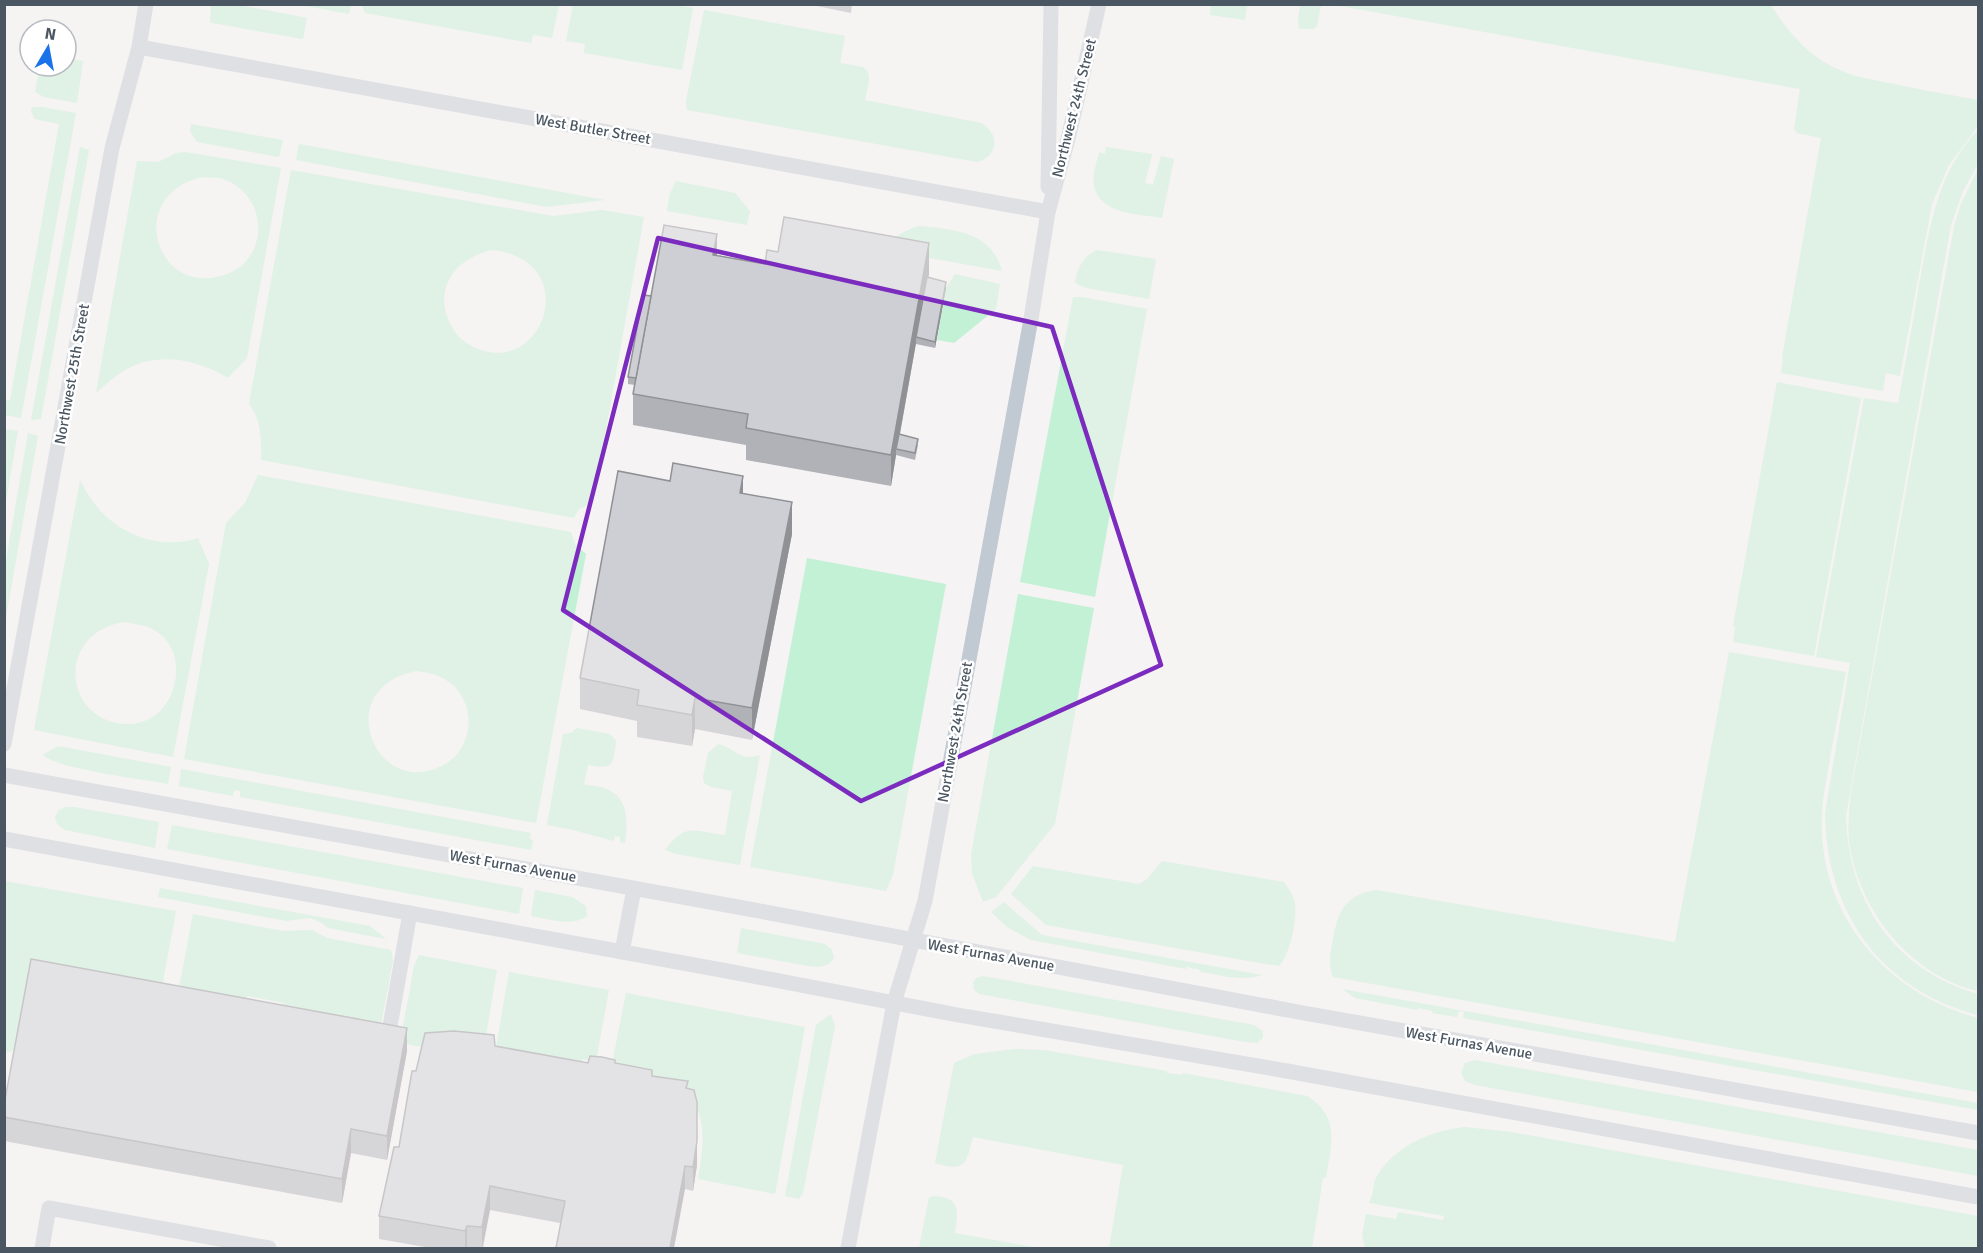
<svg xmlns="http://www.w3.org/2000/svg" width="1983" height="1253" font-family="Signika,sans-serif">
<style>
.green{fill:#c3f1d5;fill-rule:evenodd}
.lines{fill:none;stroke-linecap:round;stroke-linejoin:round}
.service{stroke:#c1cad2;stroke-width:15}
.wall{fill:#b0b2b7}
.shaded-wall{fill:#909195}
.building{fill:#cdcfd5;stroke:#909195;stroke-width:1.5}
.marked{fill:none;stroke:#7b2cbf;stroke-width:4.5;stroke-linejoin:round}
.labels{text-anchor:middle;dominant-baseline:central;stroke-width:5;stroke-linejoin:round;paint-order:stroke}
.street-label{font-size:15px;fill:#4a5661;stroke:#fff}
</style>
<rect width="100%" height="100%" fill="#f5f3f3"/>
<!-- green -->
<g class="green">
<polygon points="211,4 239,5 307,18 303,39 212,23 210,22"/>
<polygon points="672,4 693,8 682,70 584,53 585,44 566,41 573,5"/>
<polygon points="301,5 351,4 351,5 349,14"/>
<polygon points="362,5 362,4 559,5 552,38 533,35 531,43 365,13"/>
<polygon points="1211,5 1247,5 1245,20 1210,15"/>
<polygon points="1300,5 1321,5 1317,26 1314,29 1299,29 1298,19"/>
<path d="M 1335,5 L 1771,5 C 1786,29 1805,52 1831,66 C 1846,74 1863,78 1879,81 C 1912,88 1945,94 1978,100 L 1978,126 L 1949,165 L 1932,204 L 1900,376 L 1886,373 L 1883,391 L 1781,373 L 1783,358 L 1782,357 L 1821,138 L 1797,133 L 1794,129 L 1800,89 Z"/>
<path d="M 704,10 L 845,36 L 840,63 L 863,67 L 868,71 L 869,80 L 865,100 L 981,123 C 1000,134 999,156 977,162 L 687,110 L 686,101 Z"/>
<polygon points="66,58 83,61 77,103 44,97 35,92 39,71 43,66 66,66"/>
<polygon points="32,107 42,107 76,113 21,418 5,415 5,400 10,400 59,124 35,119 31,112"/>
<polygon points="191,124 283,140 279,157 197,142 190,131"/>
<path d="M 1978,130 L 1978,164 L 1963,191 L 1951,225 L 1846,816 C 1848,901 1894,970 1978,994 L 1978,1015 C 1881,990 1826,912 1825,813 L 1850,663 L 1816,657 L 1864,398 L 1898,403 C 1905,365 1912,328 1918,290 C 1929,232 1936,173 1978,130 Z"/>
<polygon points="299,144 605,200 547,207 296,160"/>
<polygon points="80,147 89,150 41,419 31,420"/>
<path d="M 1106,147 L 1152,154 L 1145,183 L 1153,185 L 1161,156 L 1174,159 L 1162,218 C 1139,214 1098,214 1094,185 C 1092,175 1097,162 1099,152 L 1105,154 Z"/>
<path d="M 185,152 L 281,168 L 247,358 L 228,378 C 198,359 157,351 125,370 C 115,376 105,385 96,393 L 137,161 L 158,162 L 176,153 ZM 202,177 C 207,178 214,177 220,178 C 272,193 271,267 217,277 C 152,290 128,194 202,177 Z"/>
<path d="M 1978,169 L 1978,991 C 1912,976 1861,913 1850,847 C 1847,829 1849,811 1851,792 L 1954,227 L 1960,206 Z"/>
<path d="M 291,170 L 553,216 L 602,210 L 644,217 L 593,502 L 579,509 L 574,518 L 261,460 C 262,442 261,419 249,404 ZM 492,250 C 581,259 547,372 481,350 C 471,346 461,341 455,332 C 430,295 451,259 492,250 Z"/>
<polygon points="676,181 735,193 750,211 747,225 667,211 670,193"/>
<path d="M 919,226 C 955,230 991,231 1002,271 L 880,249 C 892,239 904,230 919,226 Z"/>
<path d="M 1097,250 L 1156,259 L 1149,299 L 1086,288 L 1075,283 C 1077,269 1083,256 1097,250 Z"/>
<polygon points="955,274 1000,284 996,309 954,343 937,340 946,288"/>
<polygon points="1073,297 1082,297 1147,309 1095,597 1020,582"/>
<polygon points="1777,382 1861,398 1814,656 1733,642 1735,627 1733,626"/>
<polygon points="5,429 18,431 5,507 4,429"/>
<polygon points="28,433 38,436 5,623 5,566"/>
<path d="M 258,475 L 571,532 L 575,544 L 586,554 L 536,823 L 184,759 L 226,523 L 245,503 ZM 416,671 C 427,672 437,674 446,680 C 466,692 474,719 465,740 C 460,754 450,763 437,768 C 374,795 331,688 416,671 Z"/>
<path d="M 80,480 C 85,489 90,499 97,507 C 121,536 162,550 198,538 L 209,564 L 173,757 L 34,730 ZM 125,622 C 135,624 147,625 156,631 C 181,647 181,681 166,704 C 159,715 145,723 132,724 C 63,727 53,632 125,622 Z"/>
<polygon points="807,558 946,584 893,875 886,891 750,867"/>
<polygon points="1018,594 1094,608 1055,824 996,897 983,902 972,873 971,855"/>
<path d="M 1729,652 L 1846,672 C 1841,701 1835,730 1830,758 C 1827,778 1822,798 1822,817 C 1818,915 1887,994 1978,1018 L 1978,1092 L 1333,977 C 1328,964 1330,953 1333,939 C 1338,911 1346,894 1377,890 L 1675,942 Z"/>
<path d="M 577,728 L 610,734 L 616,741 C 613,767 613,769 588,765 L 584,784 C 590,786 597,786 604,788 C 629,796 628,822 625,843 L 620,842 L 620,837 L 615,836 L 614,841 L 573,830 L 547,825 L 563,734 L 571,733 Z"/>
<path d="M 718,744 C 736,748 739,762 760,755 L 740,865 L 676,854 L 665,850 C 687,821 694,832 725,835 L 732,791 L 711,787 L 704,783 L 703,777 L 708,753 Z"/>
<path d="M 58,746 L 171,767 L 168,784 C 143,779 57,769 43,755 Z"/>
<polygon points="181,769 531,833 530,839 533,840 531,850 240,797 240,791 234,790 233,796 179,786"/>
<polygon points="65,807 74,807 159,822 155,848 65,830 57,824 55,817 59,810"/>
<polygon points="172,825 523,888 519,914 167,849"/>
<path d="M 1162,861 L 1284,882 C 1289,889 1294,896 1295,904 C 1297,921 1290,954 1279,966 L 1254,962 L 1046,925 L 1011,894 L 1033,866 L 1139,884 L 1147,879 Z"/>
<polygon points="4,881 176,911 160,998 16,1044 12,1052 5,1051"/>
<polygon points="160,888 370,926 386,939 328,928 322,923 310,918 286,921 158,897"/>
<path d="M 535,890 L 572,897 L 586,906 L 587,916 C 572,927 548,919 531,916 Z"/>
<path d="M 1004,902 L 1042,935 L 1262,975 C 1242,982 1221,975 1201,972 L 1200,970 L 1194,968 L 1193,970 L 1192,968 L 1186,967 L 1186,969 L 1031,940 L 1007,927 L 991,912 Z"/>
<polygon points="193,914 283,931 312,930 327,938 391,950 393,961 378,1040 280,1021 284,1003 247,996 243,1013 179,988"/>
<polygon points="741,928 825,944 832,950 834,958 829,964 819,967 808,966 737,953"/>
<polygon points="419,955 497,970 484,1048 428,1048 400,1043 414,966"/>
<polygon points="509,972 609,990 596,1061 583,1059 580,1074 494,1059"/>
<polygon points="983,976 1254,1025 1263,1031 1263,1038 1257,1043 1245,1042 979,994 974,990 973,983 976,978"/>
<polygon points="1342,989 1978,1103 1978,1110 1463,1018 1464,1012 1459,1011 1457,1017 1432,1013 1433,1011 1418,1008 1417,1010 1355,998"/>
<path d="M 626,993 L 805,1027 L 775,1194 L 698,1179 C 702,1157 708,1121 693,1103 L 609,1079 Z"/>
<polygon points="831,1014 835,1026 803,1193 799,1199 785,1196 816,1025"/>
<path d="M 1014,1049 L 1044,1050 L 1167,1071 L 1167,1073 L 1182,1075 L 1183,1073 L 1307,1096 C 1341,1117 1331,1145 1326,1178 L 1323,1178 L 1312,1248 L 1109,1248 L 1123,1165 L 973,1137 C 966,1163 966,1173 935,1163 L 954,1063 L 975,1054 Z"/>
<polygon points="1475,1060 1978,1150 1978,1176 1475,1085 1465,1081 1461,1073 1465,1063"/>
<path d="M 1465,1127 L 1511,1132 L 1978,1216 L 1978,1248 L 1365,1248 L 1362,1235 L 1366,1214 L 1396,1219 L 1398,1212 L 1443,1220 L 1444,1216 L 1369,1203 L 1370,1200 C 1375,1192 1372,1184 1377,1176 C 1395,1146 1432,1130 1465,1127 Z"/>
<path d="M 935,1196 C 963,1198 957,1214 955,1233 L 1039,1248 L 919,1248 L 929,1197 Z"/>
</g>
<g class="lines">
<!-- service -->
<g class="service">
<polyline points="139,47 1048,212"/>
<polyline points="1048,187 1051,4"/>
<polyline points="4,744 112,148 139,47 146,4"/>
<polyline points="4,775 738,907 1298,1012 1978,1133"/>
<polyline points="4,839 727,971 958,1015 1287,1071 1978,1197"/>
<polyline points="622,952 634,889"/>
<polyline points="387,1043 410,913"/>
<polyline points="42,1248 49,1208 269,1248"/>
<polyline points="848,1248 894,1003 925,901 1031,319 1048,212 1069,135 1099,4"/>
</g>
</g>
<!-- wall -->
<g class="wall">
<polygon points="807,4 852,4 851,13"/>
<polygon points="717,255 765,264 929,274 928,277 946,288 935,348 916,344 916,343 900,434 918,445 915,460 896,455 891,486 746,460 746,445 633,425 633,394 635,385 628,384 628,377 651,296"/>
<polygon points="670,481 743,493 792,534 752,740 695,729 692,746 637,737 637,721 580,709 580,678"/>
<polygon points="495,1046 588,1063 615,1063 688,1089 697,1102 697,1165 693,1191 685,1189 560,1223 490,1210 483,1248 431,1248 379,1239 379,1216 399,1147 416,1071"/>
<polygon points="407,1051 387,1160 351,1153 342,1203 4,1141 4,1105"/>
</g>
<!-- shaded-wall -->
<g class="shaded-wall">
<polygon points="717,234 717,266 713,255"/>
<polygon points="929,243 929,274 917,337 916,337 916,343 897,449 896,449 896,455 891,486 891,455"/>
<polygon points="946,282 946,288 935,348 935,342"/>
<polygon points="743,476 743,508 740,493"/>
<polygon points="792,502 792,534 752,740 752,708"/>
<polygon points="695,698 695,729 692,746 692,715"/>
<polygon points="407,1028 407,1051 387,1160 387,1136"/>
<polygon points="351,1129 351,1153 342,1203 342,1179"/>
<polygon points="697,1141 697,1165 693,1191 693,1167"/>
<polygon points="685,1166 685,1189 674,1248 670,1248"/>
<polygon points="490,1186 490,1210 482,1248 482,1227"/>
<polygon points="467,1226 467,1248 465,1248 465,1231"/>
</g>
<!-- building -->
<g class="building">
<polygon points="784,217 929,243 891,455 746,428 748,414 633,394 664,225 717,234 713,255 765,264 767,250 778,252"/>
<polygon points="927,277 946,282 935,342 916,337"/>
<polygon points="643,295 651,296 636,378 628,377"/>
<polygon points="899,434 918,439 915,453 896,449"/>
<polygon points="673,463 743,476 740,493 792,502 752,708 695,698 692,715 637,705 639,690 580,678 618,471 670,481"/>
<polygon points="31,959 407,1028 387,1136 351,1129 342,1179 4,1117 4,1105"/>
<polygon points="454,1031 494,1035 495,1046 588,1063 590,1056 602,1057 615,1060 615,1063 652,1070 652,1076 688,1081 686,1088 694,1090 697,1102 697,1141 693,1167 685,1166 670,1248 556,1248 565,1201 490,1186 482,1227 467,1226 465,1231 379,1216 394,1147 399,1147 412,1071 416,1071 425,1033"/>
</g>
<!-- marked area -->
<path d="M0 0H1983V1253H0ZM 658,238 L 1052,327 L 1161,665 L 861,801 L 563,610 Z" fill="#f5f3f3" fill-opacity=".55" fill-rule="evenodd"/>
<path class="marked" d="M 658,238 L 1052,327 L 1161,665 L 861,801 L 563,610 Z"/>
<g class="labels">
<!-- street labels -->
<g class="street-label">
<text transform="translate(1074 108) rotate(-76)">Northwest 24th Street</text>
<text transform="translate(593 129) rotate(10)">West Butler Street</text>
<text transform="translate(72 374) rotate(-80)">Northwest 25th Street</text>
<text transform="translate(955 732) rotate(-80)">Northwest 24th Street</text>
<text transform="translate(513 866) rotate(10)">West Furnas Avenue</text>
<text transform="translate(991 955) rotate(10)">West Furnas Avenue</text>
<text transform="translate(1469 1043) rotate(10)">West Furnas Avenue</text>
</g>
</g>
<!-- border -->
<rect width="1983" height="1253" fill="none" stroke="#4a5661" stroke-width="12"/>
<!-- north arrow -->
<g transform="translate(48 48) rotate(10)"><circle r="28" fill="#ffffff" stroke="#b7bbc0" stroke-width="1.5"/>
<path d="M0-4.5L10 22L0 15L-10 22Z" fill="#1a73e8"/>
<text y="-9" font-size="16" font-weight="bold" text-anchor="middle" fill="#4a5661">N</text>
</g>
</svg>
